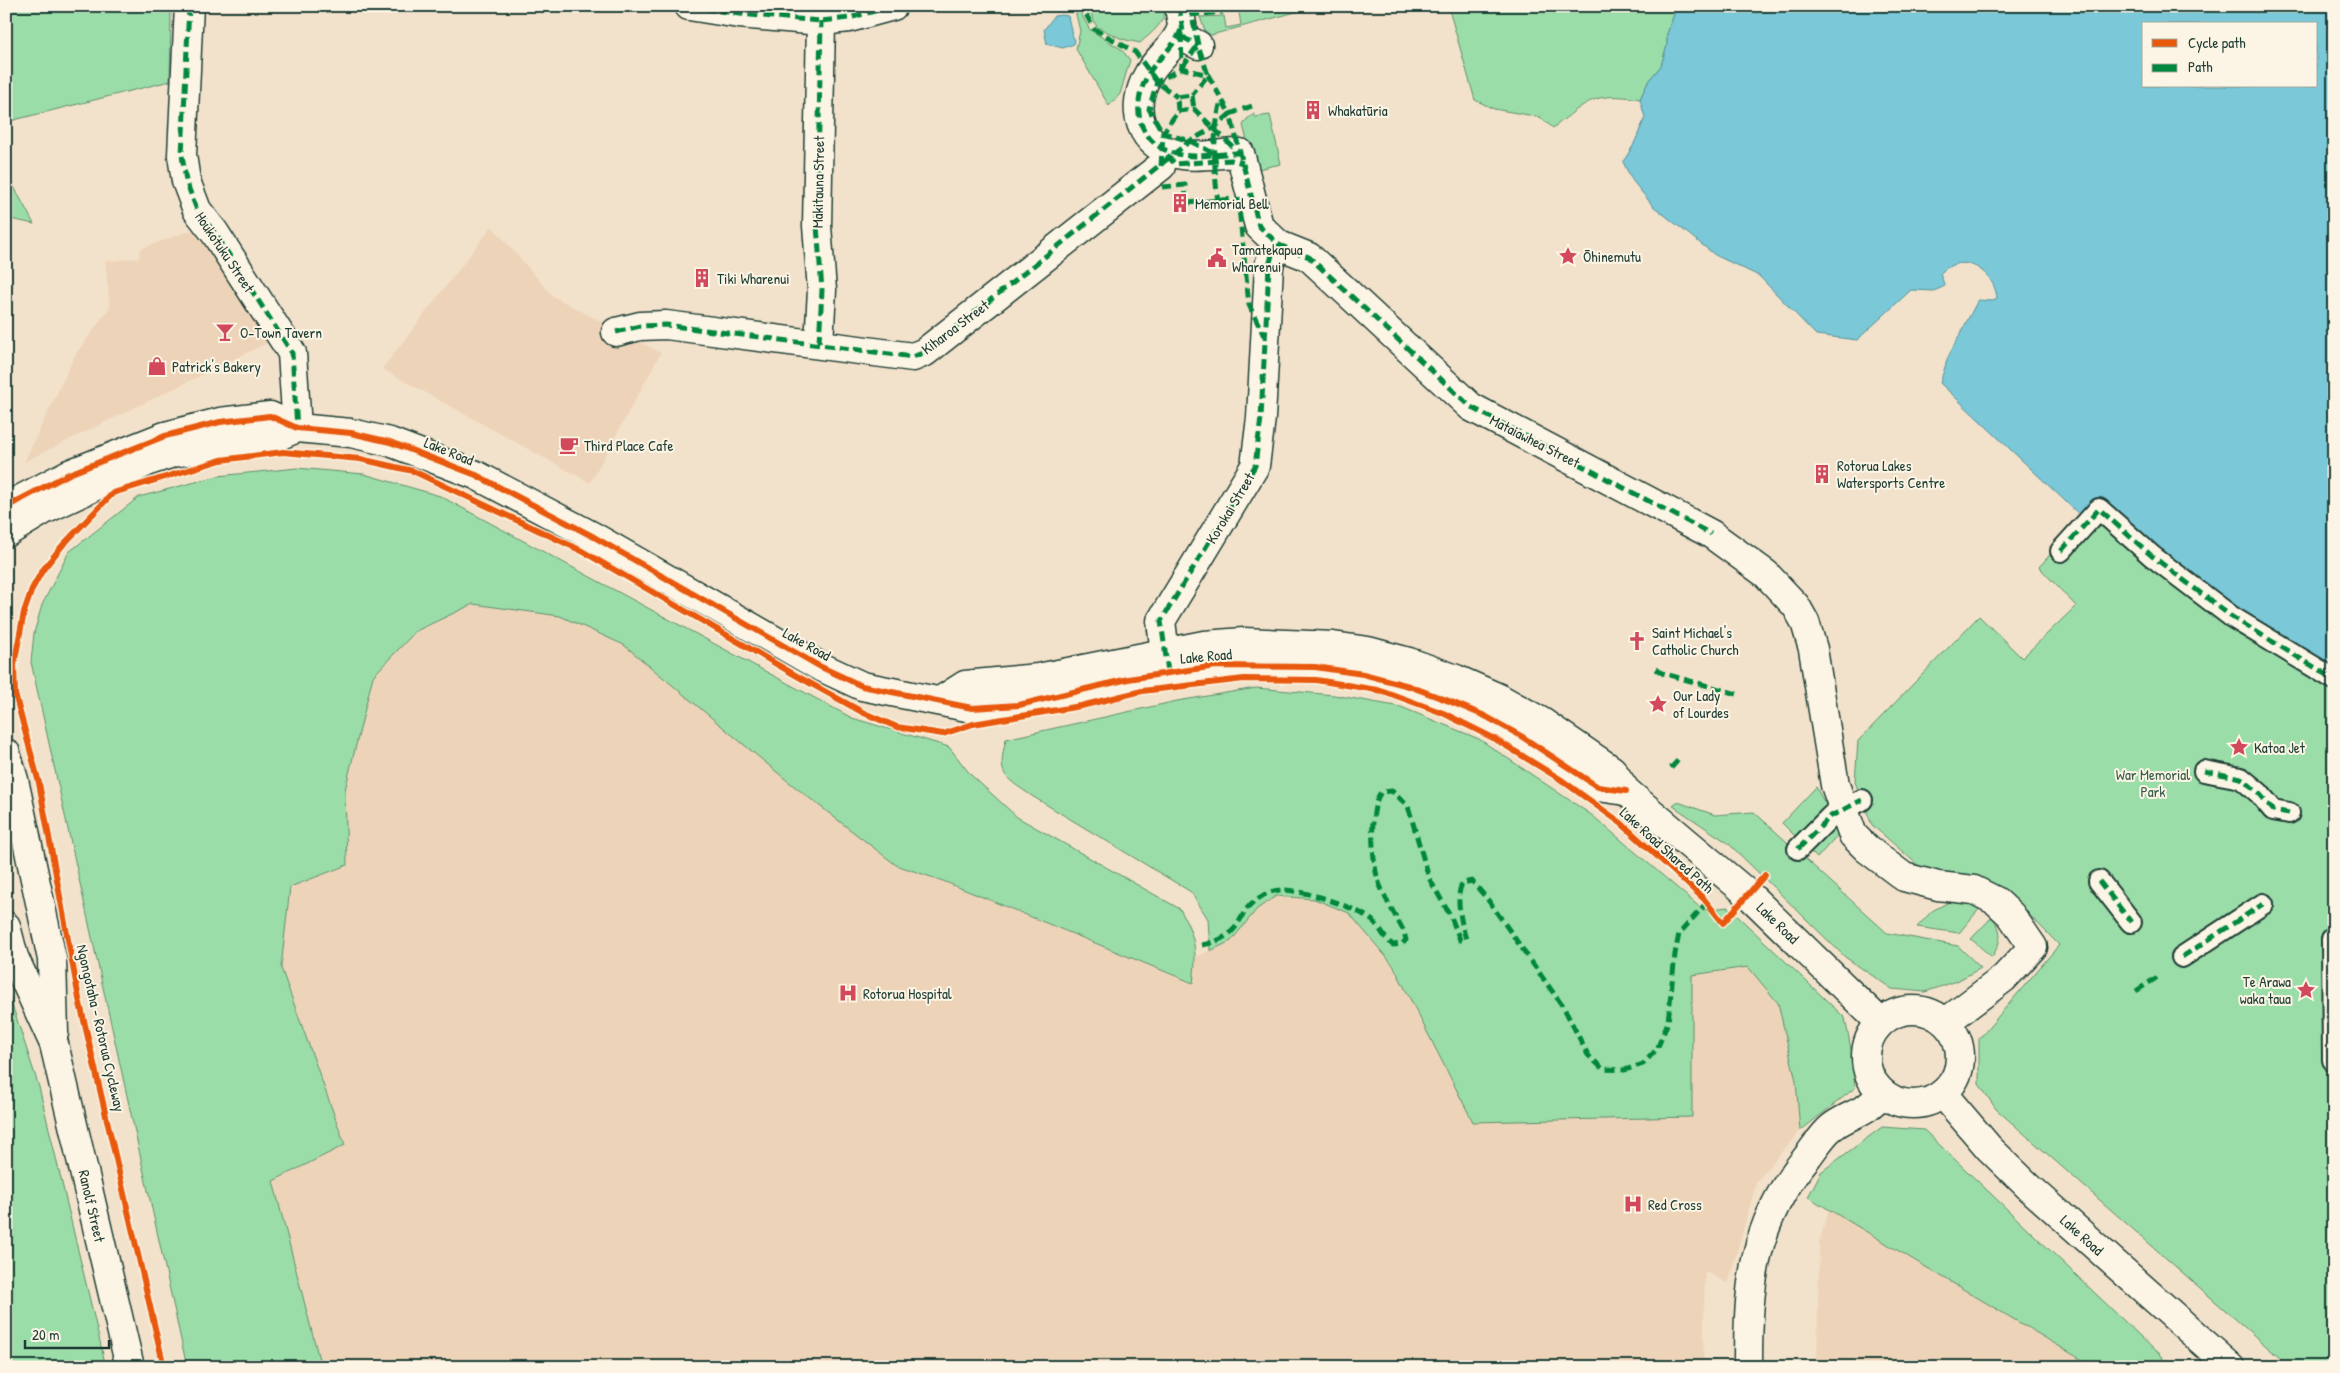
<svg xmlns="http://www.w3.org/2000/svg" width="2340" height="1373" font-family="'Patrick Hand',sans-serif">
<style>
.built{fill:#edd4b9}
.green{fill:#9bdda8;stroke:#5d8d6e}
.water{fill:#7ac8d8;stroke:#569096;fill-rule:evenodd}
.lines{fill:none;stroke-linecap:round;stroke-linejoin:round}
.pedestrian-casing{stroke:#1f3d34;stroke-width:24}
.minor-casing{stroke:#1f3d34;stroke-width:31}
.secondary-casing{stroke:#1f3d34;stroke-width:31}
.pedestrian{stroke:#fcf5e5;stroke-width:20}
.minor{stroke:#fcf5e5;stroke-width:28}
.secondary{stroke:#fcf5e5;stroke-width:28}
.quiet{stroke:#00873e;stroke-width:5;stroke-dasharray:10 5;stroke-linecap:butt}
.cycleway-casing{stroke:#fcf5e5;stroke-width:9}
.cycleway{stroke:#e8590c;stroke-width:6}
.labels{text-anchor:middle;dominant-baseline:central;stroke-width:4;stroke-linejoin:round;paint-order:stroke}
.poi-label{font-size:15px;fill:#1f3d34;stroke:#fcf5e5;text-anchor:start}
.street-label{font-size:15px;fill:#1f3d34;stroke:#fcf5e5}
.park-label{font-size:15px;fill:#385d4b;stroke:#fcf5e5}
</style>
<rect width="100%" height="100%" fill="#f3e2cb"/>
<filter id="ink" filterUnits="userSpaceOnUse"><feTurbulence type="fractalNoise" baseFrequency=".02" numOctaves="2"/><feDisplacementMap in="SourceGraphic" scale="10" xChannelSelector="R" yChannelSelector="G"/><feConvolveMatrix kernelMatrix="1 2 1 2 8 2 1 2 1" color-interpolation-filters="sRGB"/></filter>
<g filter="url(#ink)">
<!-- built -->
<g class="built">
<polygon points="492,226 553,296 661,353 590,483 382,369"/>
<polygon points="194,229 269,342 24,462 75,355 110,307 105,261 139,258 140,249"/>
<polygon points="473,604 562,616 624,645 896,865 943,881 1192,983 1196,957 1231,941 1257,909 1276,896 1313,899 1349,913 1393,965 1473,1122 1692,975 1749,967 1778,1003 1796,1081 1800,1131 1757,1181 1728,1284 1705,1271 1703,1367 321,1367 272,1181 345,1145 281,968 290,887 347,865 345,790 373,676 416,631"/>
<polygon points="1829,1208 2094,1367 1817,1367 1819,1243"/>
</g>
<!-- green -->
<g class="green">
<polygon points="6,6 171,6 170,81 6,122"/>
<path d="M 1087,6 L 1166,6 C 1165,24 1152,32 1140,43 L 1122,39 L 1097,27 Z"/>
<polygon points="1238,6 1318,6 1211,35 1205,31 1200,17 1224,16 1226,28 1241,25"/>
<path d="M 1448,6 L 1677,6 L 1667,34 L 1667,45 L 1661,66 L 1649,80 L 1640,99 C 1593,92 1589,100 1553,128 L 1540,117 L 1494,109 L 1475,100 Z"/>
<polygon points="1075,10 1080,12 1090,30 1121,49 1130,60 1120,94 1109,106 1076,49 1080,31"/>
<polygon points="1254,114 1255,117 1270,115 1281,164 1258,169 1255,173 1243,125 1247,119"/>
<polygon points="6,172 34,224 6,218"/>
<path d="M 297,468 L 364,474 L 440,496 L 852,718 L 949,747 L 970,774 L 1017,817 L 1180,909 C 1196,938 1197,950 1193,983 L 943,881 L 896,865 L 790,783 L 624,645 L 560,616 L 473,604 L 416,631 L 373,676 L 345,790 L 347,865 L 290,887 L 281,968 L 345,1145 L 273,1181 L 321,1367 L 187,1367 L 31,662 L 34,633 L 42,605 L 69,552 L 139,497 L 218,476 Z"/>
<polygon points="2099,500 2334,672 2334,1367 2290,1367 1996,1109 1979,1084 1979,1039 2059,945 2009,894 1989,883 1919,866 1872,825 1855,782 1858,741 1979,616 2022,658 2076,606 2039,567"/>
<path d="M 1256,688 L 1334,695 L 1401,707 L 1479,739 L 1593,816 L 1703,910 L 1728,907 L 1845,1018 L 1852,1054 L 1855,1088 L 1800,1131 L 1796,1081 L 1778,1003 L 1748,967 L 1692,975 L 1692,1117 L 1473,1122 L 1393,965 L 1349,913 L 1314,899 L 1276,896 L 1257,909 L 1231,941 L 1210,951 L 1208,919 L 1191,892 L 1032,796 C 1003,776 997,776 1006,739 L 1010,738 L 1177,701 Z"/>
<polygon points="1816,787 1840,832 1817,858 1782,823"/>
<polygon points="1678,802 1715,815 1754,812 1887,933 1958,946 1981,968 1957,981 1925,992 1892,989 1845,957 1728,843 1673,806"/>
<polygon points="1949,902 1966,903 1980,908 1959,933 1917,927 1932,911"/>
<path d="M 1992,917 C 2004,932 2001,942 1992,957 L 1971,939 Z"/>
<polygon points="6,986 39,1087 106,1367 6,1367"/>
<polygon points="1882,1127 1924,1130 2163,1358 2161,1367 2094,1367 1808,1197 1821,1172"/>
</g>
<!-- water -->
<g class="water">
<path d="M 1677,6 L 2334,6 L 2334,672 L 2219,601 L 2100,499 L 2083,518 L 1940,383 L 1948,357 L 1978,300 L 1993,301 L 1997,298 C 1994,270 1961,250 1940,274 L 1945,286 L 1934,291 L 1911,290 L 1857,340 L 1816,335 L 1759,276 L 1715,255 L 1653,206 L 1632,180 L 1623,162 L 1633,146 L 1645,118 L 1640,99 L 1649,80 L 1661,66 L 1667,45 L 1667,34 ZM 2144,24 L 2316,24 L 2316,86 L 2144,86 Z"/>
<polygon points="1062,15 1068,16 1072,35 1075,40 1074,44 1063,48 1047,44 1044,30 1054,16"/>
</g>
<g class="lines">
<!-- pedestrian casing -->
<g class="pedestrian-casing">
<g id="pedestrian">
<polyline points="2061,551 2099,509 2152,556 2232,617 2334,679"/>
<polyline points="2204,771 2241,778 2259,793 2273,810 2289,813"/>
<polyline points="1798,849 1831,816 1862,800"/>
<polyline points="2099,881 2131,922"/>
<polyline points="2332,939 2333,1060"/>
<polyline points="2182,957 2263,904"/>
</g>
</g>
<!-- minor casing -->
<g class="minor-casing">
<g id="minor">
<polyline points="189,6 182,155 186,181 197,210 215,233 292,353 297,428"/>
<polyline points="689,6 739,14 821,21 849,18 893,6"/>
<polyline points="1179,6 1184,38 1198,45"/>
<path d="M 1181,30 C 1174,48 1158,57 1149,73 C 1128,108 1139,148 1182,155 C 1199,158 1223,153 1240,153 L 1259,226 L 1279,245 L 1309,257 L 1471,407 L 1711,534 L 1766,574 L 1796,606 L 1805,622 L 1813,649 L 1835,785 L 1853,835 L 1867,849 L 1904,877 L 1938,886 L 1974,890 L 1996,901 L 2011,915 L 2033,947 L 2004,978 L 1946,1022"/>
<polyline points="616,332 640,326 666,325 913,357 925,352 1161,166"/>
<polyline points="819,343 822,290 817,226 821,21"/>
<polyline points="6,507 69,474 165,436 220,422 270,416 297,428 351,433 390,442 476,475 594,537 819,666 862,686 972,708 1019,705 1128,679 1216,666 1315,667 1363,674 1409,686 1449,701 1485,716 1521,736 1598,787 1626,791"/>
<polyline points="6,533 44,510 149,461 173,453 271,439 297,428"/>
<polyline points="1167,669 1161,621 1255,466 1261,418 1269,266 1272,255 1279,245"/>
<polyline points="940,701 965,685 1038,678 1204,645 1244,642 1333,646 1368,651 1409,662 1456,679 1499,698 1542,722 1612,770 1626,791 1748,894 1880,1022"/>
<circle cx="1913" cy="1057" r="47"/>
<polyline points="1943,1094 1989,1148 2029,1187 2231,1367"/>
<path d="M 1748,1367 C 1748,1284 1752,1223 1808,1156 C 1815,1147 1823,1134 1832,1127 C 1842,1119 1855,1115 1866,1108 C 1872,1104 1877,1098 1883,1094"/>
</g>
</g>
<!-- secondary casing -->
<g class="secondary-casing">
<g id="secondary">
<polyline points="6,753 14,780 52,959 54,1033"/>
<polyline points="6,926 14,957 54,1044 130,1367"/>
</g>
</g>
<!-- pedestrian -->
<use href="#pedestrian" class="pedestrian"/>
<!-- minor -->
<use href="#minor" class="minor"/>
<!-- secondary -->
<use href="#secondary" class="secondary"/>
<!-- quiet -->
<g class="quiet">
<polyline points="189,6 182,155 186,181 197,210 215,233 292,353 297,428"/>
<polyline points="689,6 739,14 821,21 849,18 893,6"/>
<polyline points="1076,6 1082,7 1094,29 1135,52 1157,82 1177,97"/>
<polyline points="1179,6 1184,38 1198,45"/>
<polyline points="1190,6 1198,45 1208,75 1192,95"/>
<polyline points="971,8 976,6"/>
<polyline points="1190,15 1223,12"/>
<path d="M 1181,30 C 1174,48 1158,57 1149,73 C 1128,108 1139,148 1182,155 C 1199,158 1223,153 1240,153"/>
<polyline points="1181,33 1182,68"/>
<polyline points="1182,67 1198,45"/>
<polyline points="1252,106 1230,114 1259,226 1279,245 1309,257 1471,407 1711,534"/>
<polyline points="1178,111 1194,109 1238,152"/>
<polyline points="1167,155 1175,164 1231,160 1243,163"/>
<polyline points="1161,166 1163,133 1178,111 1177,97 1192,95 1194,109"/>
<polyline points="1162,187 1185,185 1186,203 1233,199"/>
<polyline points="1238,198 1249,305 1264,336"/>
<path d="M 1218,204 C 1214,165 1212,139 1221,100"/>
<polyline points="616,332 640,326 666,325 913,357 925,352 1190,141 1215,127 1230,114 1208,75 1182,68 1157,82 1149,109 1163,133 1190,141 1213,153"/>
<polyline points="819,343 822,290 817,226 821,21"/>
<polyline points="2061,551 2099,509 2152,556 2232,617 2334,679"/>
<polyline points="1656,669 1662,673 1737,694"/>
<polyline points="1168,672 1161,621 1255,466 1261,418 1269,266 1272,255 1279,245"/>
<polyline points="1671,768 1680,758"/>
<polyline points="2204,771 2241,778 2259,793 2273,810 2289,813"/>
<polyline points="1798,849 1831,816 1862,800"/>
<polyline points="2099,881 2131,922"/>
<polyline points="2332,939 2333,1060"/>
<path d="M 1202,945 C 1213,943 1226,938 1233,930 C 1240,923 1243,912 1250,905 C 1258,898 1270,890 1280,890 C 1302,889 1358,907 1374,922 C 1381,929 1384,939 1393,945 L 1402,944 L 1406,940 L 1404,932 C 1395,914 1382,895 1377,876 C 1372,857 1369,807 1381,792 L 1392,791 L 1408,806 L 1429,878 L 1451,917 L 1460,940 L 1466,939 C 1462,927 1454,893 1463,883 L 1472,881 L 1488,900 L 1564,1008 L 1588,1055 L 1603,1069 L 1625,1070 L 1643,1064 L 1657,1049 L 1668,1022 L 1675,954 L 1679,934 L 1707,902"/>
<polyline points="2182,957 2263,904"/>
<polyline points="2136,991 2159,976"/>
</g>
<!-- cycleway casing -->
<g class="cycleway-casing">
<g id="cycleway">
<polyline points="6,507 69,474 165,436 220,422 270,416 297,428 351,433 390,442 476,475 594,537 819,666 862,686 972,708 1019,705 1128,679 1216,666 1315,667 1363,674 1409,686 1449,701 1485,716 1521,736 1598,787 1626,791"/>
<polyline points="164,1367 79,999 39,783 15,694 14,665 24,612 32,589 42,571 62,546 113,493 221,460 283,452 360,459 413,471 582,551 797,676 864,713 897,727 943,734 973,724 1081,706 1142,691 1244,679 1316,680 1383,691 1443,713 1495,739 1560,779 1621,823 1704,899 1723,923 1765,875"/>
</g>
</g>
<!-- cycleway -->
<use href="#cycleway" class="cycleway"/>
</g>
</g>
<!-- icons -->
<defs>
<g id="building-bare" transform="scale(1.5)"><path d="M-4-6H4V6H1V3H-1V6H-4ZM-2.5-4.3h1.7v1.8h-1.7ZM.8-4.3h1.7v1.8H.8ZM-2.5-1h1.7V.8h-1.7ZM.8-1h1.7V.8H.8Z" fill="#d1495b" stroke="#fcf5e5" stroke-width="2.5" paint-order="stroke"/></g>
<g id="sight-bare" transform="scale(1.5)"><path d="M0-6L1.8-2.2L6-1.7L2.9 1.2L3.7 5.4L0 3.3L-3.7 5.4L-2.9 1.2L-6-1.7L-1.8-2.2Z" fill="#d1495b" stroke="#fcf5e5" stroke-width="2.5" paint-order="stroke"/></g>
<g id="civic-bare" transform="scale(1.5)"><path d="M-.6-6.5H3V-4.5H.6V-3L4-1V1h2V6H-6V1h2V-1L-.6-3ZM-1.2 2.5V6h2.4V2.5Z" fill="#d1495b" stroke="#fcf5e5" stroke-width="2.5" paint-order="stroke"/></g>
<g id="bar-bare" transform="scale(1.5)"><path d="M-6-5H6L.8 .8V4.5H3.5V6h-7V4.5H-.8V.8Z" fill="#d1495b" stroke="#fcf5e5" stroke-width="2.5" paint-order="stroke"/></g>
<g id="shop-bare" transform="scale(1.5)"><path d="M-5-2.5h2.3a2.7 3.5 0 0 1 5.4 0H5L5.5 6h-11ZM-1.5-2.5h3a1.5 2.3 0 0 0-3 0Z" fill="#d1495b" stroke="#fcf5e5" stroke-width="2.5" paint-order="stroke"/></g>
<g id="cafe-bare" transform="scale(1.5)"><path d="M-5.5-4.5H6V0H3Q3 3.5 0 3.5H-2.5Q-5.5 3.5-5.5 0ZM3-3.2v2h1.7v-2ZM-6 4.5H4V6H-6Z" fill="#d1495b" stroke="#fcf5e5" stroke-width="2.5" paint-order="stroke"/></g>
<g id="church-bare" transform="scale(1.5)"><path d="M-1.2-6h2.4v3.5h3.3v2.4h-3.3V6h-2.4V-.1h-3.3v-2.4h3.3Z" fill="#d1495b" stroke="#fcf5e5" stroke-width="2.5" paint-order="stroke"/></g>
<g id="hospital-bare" transform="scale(1.5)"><path d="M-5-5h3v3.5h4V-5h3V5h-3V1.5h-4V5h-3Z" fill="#d1495b" stroke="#fcf5e5" stroke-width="2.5" paint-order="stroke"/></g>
</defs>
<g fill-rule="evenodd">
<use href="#building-bare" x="1313" y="110"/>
<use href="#building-bare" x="1180" y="203"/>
<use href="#sight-bare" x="1568" y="256"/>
<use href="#civic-bare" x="1217" y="258"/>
<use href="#building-bare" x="702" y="278"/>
<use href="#bar-bare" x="225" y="332"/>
<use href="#shop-bare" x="157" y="366"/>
<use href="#cafe-bare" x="569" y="445"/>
<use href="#building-bare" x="1822" y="474"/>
<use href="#church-bare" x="1637" y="641"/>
<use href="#sight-bare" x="1658" y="704"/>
<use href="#sight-bare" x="2239" y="747"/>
<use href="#sight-bare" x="2306" y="990"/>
<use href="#hospital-bare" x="848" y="993"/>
<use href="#hospital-bare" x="1633" y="1204"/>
</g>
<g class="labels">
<!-- poi labels -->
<g class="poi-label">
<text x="1328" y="110">Whakatūria</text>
<text x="1195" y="203">Memorial Bell</text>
<text x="1232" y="249">Tamatekapua<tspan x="1232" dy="17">Wharenui</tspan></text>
<text x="1583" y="256">Ōhinemutu</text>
<text x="717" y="278">Tiki Wharenui</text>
<text x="240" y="332">O-Town Tavern</text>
<text x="172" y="366">Patrick's Bakery</text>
<text x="584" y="445">Third Place Cafe</text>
<text x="1837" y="465">Rotorua Lakes<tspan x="1837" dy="17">Watersports Centre</tspan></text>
<text x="1652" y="632">Saint Michael's<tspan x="1652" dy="17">Catholic Church</tspan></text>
<text x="1673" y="695">Our Lady<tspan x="1673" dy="17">of Lourdes</tspan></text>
<text x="2254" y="747">Katoa Jet</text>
<text x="2291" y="981" text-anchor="end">Te Arawa<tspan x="2291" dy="17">waka taua</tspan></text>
<text x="863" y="993">Rotorua Hospital</text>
<text x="1648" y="1204">Red Cross</text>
</g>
<!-- street labels -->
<g class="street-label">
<text transform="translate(818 182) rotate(-89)">Makitauna Street</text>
<text transform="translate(225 252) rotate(56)">Houkotuku Street</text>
<text transform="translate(955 327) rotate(-37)">Kiharoa Street</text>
<text transform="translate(1535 441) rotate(27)">Mataiawhea Street</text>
<text transform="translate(449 451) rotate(22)">Lake Road</text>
<text transform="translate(1230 508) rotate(-59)">Korokai Street</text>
<text transform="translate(807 644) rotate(29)">Lake Road</text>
<text transform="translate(1206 656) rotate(-5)">Lake Road</text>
<text transform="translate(1667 850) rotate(42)">Lake Road Shared Path</text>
<text transform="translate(1778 923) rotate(44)">Lake Road</text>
<text transform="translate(101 1028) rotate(77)">Ngongotaha - Rotorua Cycleway</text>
<text transform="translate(92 1206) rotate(77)">Ranolf Street</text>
<text transform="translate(2082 1235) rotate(42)">Lake Road</text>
</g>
<!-- park labels -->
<g class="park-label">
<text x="2153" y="774">War Memorial<tspan x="2153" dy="17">Park</tspan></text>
</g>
</g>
<!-- margin -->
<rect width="2340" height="1373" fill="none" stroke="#fcf5e5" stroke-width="25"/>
<rect x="12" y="12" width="2315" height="1348" fill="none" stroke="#1f3d34" stroke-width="2" filter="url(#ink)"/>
<!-- legend -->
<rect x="2142" y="22" width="175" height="65" fill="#fcf5e5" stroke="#a4ab9e"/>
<rect x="2152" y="39" width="25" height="8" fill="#e8590c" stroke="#a4ab9e"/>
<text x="2188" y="48" font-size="15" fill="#1f3d34">Cycle path</text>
<rect x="2152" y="64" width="25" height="8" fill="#00873e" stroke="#a4ab9e"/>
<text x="2188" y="72" font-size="15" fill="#1f3d34">Path</text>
<!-- scale -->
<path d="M25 1340v8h84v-8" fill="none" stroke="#1f3d34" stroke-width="2.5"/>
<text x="32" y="1340" font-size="15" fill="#1f3d34" stroke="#fcf5e5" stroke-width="4" paint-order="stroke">20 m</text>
</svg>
